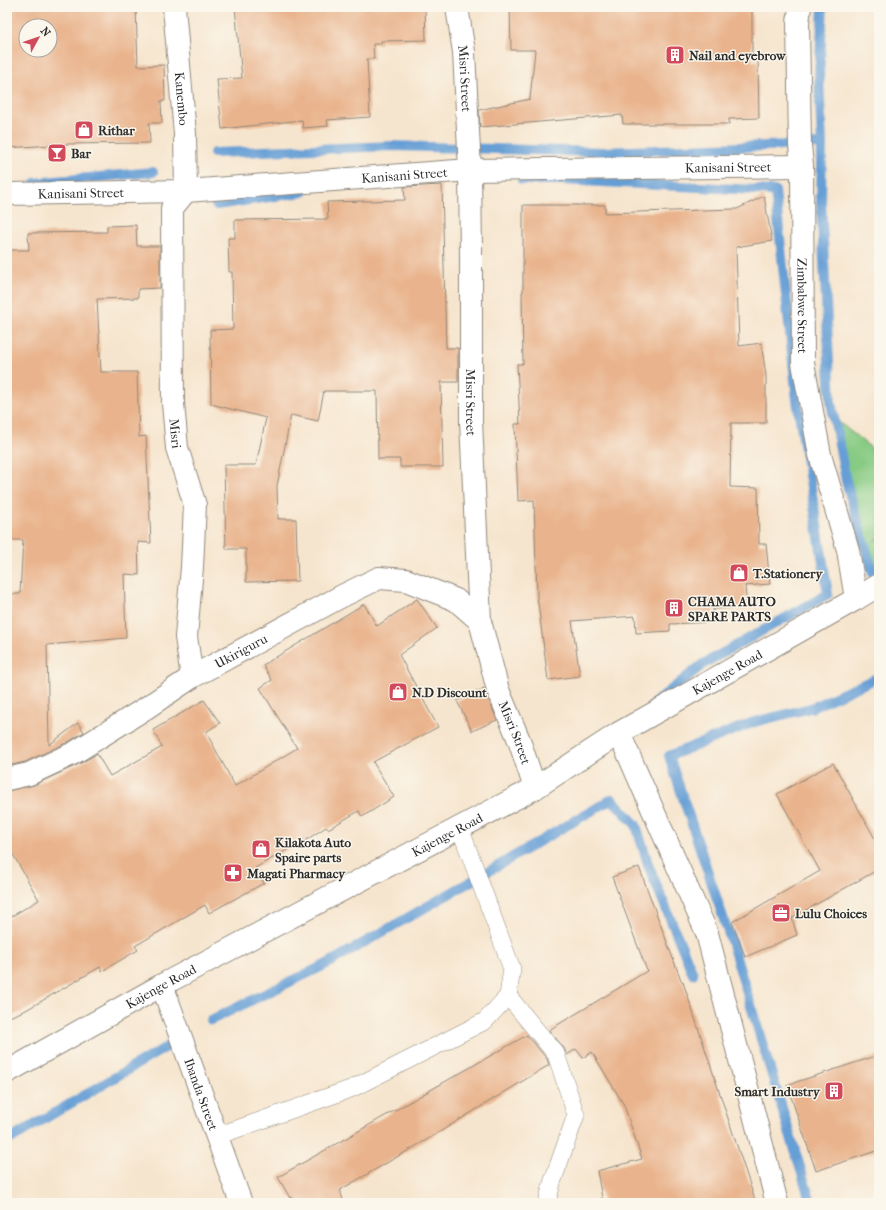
<svg xmlns="http://www.w3.org/2000/svg" width="886" height="1210" font-family="'IM FELL French Canon',serif">
<style>
.green{fill:#88cb84;stroke:#5a7b58}
.lines{fill:none;stroke-linecap:round;stroke-linejoin:round}
.stream{stroke:#669fd5;stroke-width:10}
.building{fill:#e9b48d;fill-rule:evenodd}
.service-casing{stroke:#90887c;stroke-width:18}
.minor-casing{stroke:#90887c;stroke-width:24}
.tertiary-casing{stroke:#90887c;stroke-width:24}
.service{stroke:#fff;stroke-width:17}
.minor{stroke:#fff;stroke-width:22}
.tertiary{stroke:#fff;stroke-width:22}
.labels{text-anchor:middle;dominant-baseline:central;stroke-width:3;stroke-linejoin:round;paint-order:stroke}
.poi-label{font-size:13px;font-weight:bold;fill:#2b2b2b;stroke:#fbf7ec;text-anchor:start}
.street-label{font-size:13px;fill:#2b2b2b;stroke:#fbf7ec}
</style>
<rect width="100%" height="100%" fill="#fbf7ec"/>
<filter id="ink" filterUnits="userSpaceOnUse"><feTurbulence type="fractalNoise" baseFrequency=".025" numOctaves="2"/><feDisplacementMap in="SourceGraphic" scale="8" xChannelSelector="R" yChannelSelector="G"/><feConvolveMatrix kernelMatrix="1 2 1 2 8 2 1 2 1" color-interpolation-filters="sRGB"/></filter>
<filter id="wash" filterUnits="userSpaceOnUse"><feTurbulence type="fractalNoise" baseFrequency=".012" numOctaves="4" result="noise"/><feDisplacementMap in="SourceGraphic" scale="16" xChannelSelector="R" yChannelSelector="G"/><feGaussianBlur stdDeviation="0.9" result="paint"/><feColorMatrix in="noise" values="0 0 0 0 0 0 0 0 0 0 0 0 0 0 0 0 0 1.4 0 .05"/><feComposite in="paint" operator="in"/></filter>
<g filter="url(#wash)">
<rect width="100%" height="100%" fill="#f6e5ce"/>
<!-- green -->
<polygon class="green" points="830,415 879,454 879,536 874,541 879,538 879,563 877,564 864,557"/>
<g class="lines">
<!-- stream -->
<g class="stream">
<polyline points="823,7 819,77 822,144 821,201 831,402 846,481 873,573 879,569"/>
<polyline points="214,153 393,146 603,152 822,144"/>
<polyline points="522,180 563,180 775,191 797,400 828,594 703,664 655,703"/>
<polyline points="35,183 153,172"/>
<polyline points="216,205 303,192"/>
<polyline points="211,1020 325,965 489,871 612,799 636,825 649,867 693,974"/>
<polyline points="7,1141 168,1046"/>
<polyline points="811,1203 732,944 669,756 754,722 811,708 879,677"/>
</g>
</g>
<g id="blocks">
<!-- building -->
<g class="building">
<path d="M 7,7 L 136,7 L 138,66 L 164,65 L 165,101 L 161,101 L 162,123 L 149,123 L 150,143 L 67,144 L 7,148 ZM 26,26 L 50,26 L 50,50 L 26,50 Z"/>
<polygon points="235,7 425,7 426,40 381,41 381,44 373,44 374,59 367,59 370,117 327,120 328,126 303,128 302,120 222,129 217,79 242,78"/>
<polygon points="510,7 752,7 752,61 758,61 759,118 729,119 729,124 623,124 622,115 480,127 479,110 530,99 535,50 511,50"/>
<polygon points="442,185 446,348 458,348 458,382 441,382 443,467 400,467 400,459 378,459 377,391 324,391 318,421 291,415 277,486 278,519 296,519 298,581 246,582 246,549 226,549 224,465 256,465 266,418 211,404 210,330 233,329 232,272 229,272 228,238 235,238 235,220 328,219 327,202 405,200 404,187"/>
<polygon points="764,196 772,241 736,247 739,346 761,343 766,375 766,423 731,423 730,487 758,488 759,544 766,544 770,584 745,586 747,607 713,609 714,622 670,624 670,631 636,633 635,616 572,621 580,676 548,680 537,595 534,500 518,501 515,424 520,424 517,364 523,364 522,292 523,292 523,205 605,205 605,213 737,209"/>
<polygon points="136,225 137,246 160,246 160,288 138,289 138,298 97,299 101,372 137,372 139,437 146,436 151,543 138,542 139,575 124,574 126,638 47,645 49,745 78,723 84,732 68,742 25,762 7,766 7,611 11,610 10,594 20,594 23,540 7,540 7,250 29,250 28,233 107,232 107,226"/>
<polygon points="417,599 437,628 399,655 438,727 373,762 394,797 362,817 359,811 328,829 326,827 297,846 296,845 255,868 264,883 209,913 205,905 135,946 138,950 102,971 100,967 26,1010 7,1018 7,919 39,900 7,844 7,791 34,785 79,764 97,754 110,776 162,747 153,730 204,700 220,723 206,732 235,786 297,748 260,688 272,680 263,665 364,604 377,626"/>
<polygon points="484,688 497,720 472,731 457,701"/>
<polygon points="833,763 879,846 879,869 792,918 797,935 745,957 732,922 820,871 777,794"/>
<polygon points="639,867 681,980 683,982 756,1203 603,1203 597,1171 642,1159 624,1105 592,1052 583,1058 576,1049 567,1055 564,1048 549,1030 647,971 612,877"/>
<polygon points="527,1035 547,1059 549,1065 428,1139 340,1190 344,1203 295,1203 292,1197 290,1198 278,1177"/>
<polygon points="879,1055 879,1150 816,1171 787,1085"/>
</g>
</g>
</g>
<g filter="url(#ink)">
<use href="#blocks" fill-opacity="0" stroke="#90887c" stroke-width="1"/>
<g class="lines">
<!-- service casing -->
<g class="service-casing">
<g id="service">
<polyline points="508,996 556,1054 576,1115 552,1183 547,1203"/>
<polyline points="217,1136 353,1088 485,1021 508,996 512,969 460,828"/>
</g>
</g>
<!-- minor casing -->
<g class="minor-casing">
<g id="minor">
<path id="s1" d="M 174,7 L 185,134 L 186,191 L 172,208 L 173,403 L 177,448 L 195,505 L 192,567 L 186,637 L 192,677"/>
<path id="s2" d="M 457,7 L 464,52 L 470,170 L 471,255 L 471,421 L 480,621 L 498,690 L 519,740 L 535,788"/>
<path id="s3" d="M 800,7 L 798,23 L 800,145 L 802,166 L 803,363 L 820,455 L 848,550 L 856,599"/>
<path id="s4" d="M 7,194 L 186,191 L 470,170 L 802,166"/>
<polyline points="619,733 707,933 777,1203"/>
<path id="s5" d="M 7,779 L 29,774 L 74,753 L 146,708 L 192,677 L 342,596 L 379,578 L 406,580 L 456,600 L 480,621"/>
<path id="s6" d="M 162,985 L 241,1203"/>
</g>
</g>
<!-- tertiary casing -->
<g class="tertiary-casing">
<g id="tertiary">
<path id="s7" d="M 7,1072 L 162,985 L 535,788 L 619,733 L 856,599 L 879,585"/>
</g>
</g>
<!-- service -->
<use href="#service" class="service"/>
<!-- minor -->
<use href="#minor" class="minor"/>
<!-- tertiary -->
<use href="#tertiary" class="tertiary"/>
</g>
</g>
<!-- icons -->
<defs>
<g id="building-square" transform="scale(1)"><rect x="-9" y="-9" width="18" height="18" rx="4" fill="#d1495b" stroke="#fbf7ec"/><path d="M-4-6H4V6H1V3H-1V6H-4ZM-2.5-4.3h1.7v1.8h-1.7ZM.8-4.3h1.7v1.8H.8ZM-2.5-1h1.7V.8h-1.7ZM.8-1h1.7V.8H.8Z" fill="#fff"/></g>
<g id="shop-square" transform="scale(1)"><rect x="-9" y="-9" width="18" height="18" rx="4" fill="#d1495b" stroke="#fbf7ec"/><path d="M-5-2.5h2.3a2.7 3.5 0 0 1 5.4 0H5L5.5 6h-11ZM-1.5-2.5h3a1.5 2.3 0 0 0-3 0Z" fill="#fff"/></g>
<g id="bar-square" transform="scale(1)"><rect x="-9" y="-9" width="18" height="18" rx="4" fill="#d1495b" stroke="#fbf7ec"/><path d="M-6-5H6L.8 .8V4.5H3.5V6h-7V4.5H-.8V.8Z" fill="#fff"/></g>
<g id="pharmacy-square" transform="scale(1)"><rect x="-9" y="-9" width="18" height="18" rx="4" fill="#d1495b" stroke="#fbf7ec"/><path d="M-2-6h4v4h4v4h-4v4h-4v-4h-4v-4h4Z" fill="#fff"/></g>
<g id="office-square" transform="scale(1)"><rect x="-9" y="-9" width="18" height="18" rx="4" fill="#d1495b" stroke="#fbf7ec"/><path d="M-6-3h4V-5.5h4V-3h4V5H-6ZM-1-4.5V-3h2v-1.5ZM-6 0V1H6V0Z" fill="#fff"/></g>
</defs>
<g fill-rule="evenodd">
<use href="#building-square" x="675" y="55"/>
<use href="#shop-square" x="84" y="130"/>
<use href="#bar-square" x="57" y="153"/>
<use href="#shop-square" x="739" y="573"/>
<use href="#building-square" x="674" y="608"/>
<use href="#shop-square" x="398" y="692"/>
<use href="#shop-square" x="261" y="849"/>
<use href="#pharmacy-square" x="233" y="873"/>
<use href="#office-square" x="781" y="913"/>
<use href="#building-square" x="834" y="1091"/>
</g>
<g class="labels">
<!-- poi labels -->
<g class="poi-label">
<text x="689" y="55">Nail and eyebrow</text>
<text x="98" y="130">Rithar</text>
<text x="71" y="153">Bar</text>
<text x="753" y="573">T.Stationery</text>
<text x="688" y="601">CHAMA AUTO<tspan x="688" dy="15">SPARE PARTS</tspan></text>
<text x="412" y="692">N.D Discount</text>
<text x="275" y="842">Kilakota Auto<tspan x="275" dy="15">Spaire parts</tspan></text>
<text x="247" y="873">Magati Pharmacy</text>
<text x="795" y="913">Lulu Choices</text>
<text x="820" y="1091" text-anchor="end">Smart Industry</text>
</g>
<!-- street labels -->
<g class="street-label">
<text stroke="none"><textPath href="#s2" startOffset="72">Misri Street</textPath></text>
<text stroke="none"><textPath href="#s1" startOffset="92">Kanembo</textPath></text>
<text stroke="none"><textPath href="#s4" startOffset="722">Kanisani Street</textPath></text>
<text stroke="none"><textPath href="#s4" startOffset="398">Kanisani Street</textPath></text>
<text stroke="none"><textPath href="#s4" startOffset="74">Kanisani Street</textPath></text>
<text stroke="none"><textPath href="#s3" startOffset="299">Zimbabwe Street</textPath></text>
<text stroke="none"><textPath href="#s2" startOffset="396">Misri Street</textPath></text>
<text stroke="none"><textPath href="#s1" startOffset="432">Misri</textPath></text>
<text stroke="none"><textPath href="#s5" startOffset="268">Ukiriguru</textPath></text>
<text stroke="none"><textPath href="#s7" startOffset="824">Kajenge Road</textPath></text>
<text stroke="none"><textPath href="#s2" startOffset="732">Misri Street</textPath></text>
<text stroke="none"><textPath href="#s7" startOffset="500">Kajenge Road</textPath></text>
<text stroke="none"><textPath href="#s7" startOffset="176">Kajenge Road</textPath></text>
<text stroke="none"><textPath href="#s6" startOffset="116">Ibanda Street</textPath></text>
</g>
</g>
<!-- margin -->
<rect width="886" height="1210" fill="none" stroke="#fbf7ec" stroke-width="24"/>
<!-- north arrow -->
<g transform="translate(38 38) rotate(50)"><circle r="19" fill="#fbf7ec" stroke="#a8a59f"/>
<path d="M0-3L7 15L0 10L-7 15Z" fill="#d1495b"/>
<text y="-6" font-size="11" font-weight="bold" text-anchor="middle" fill="#2b2b2b">N</text>
</g>
</svg>
